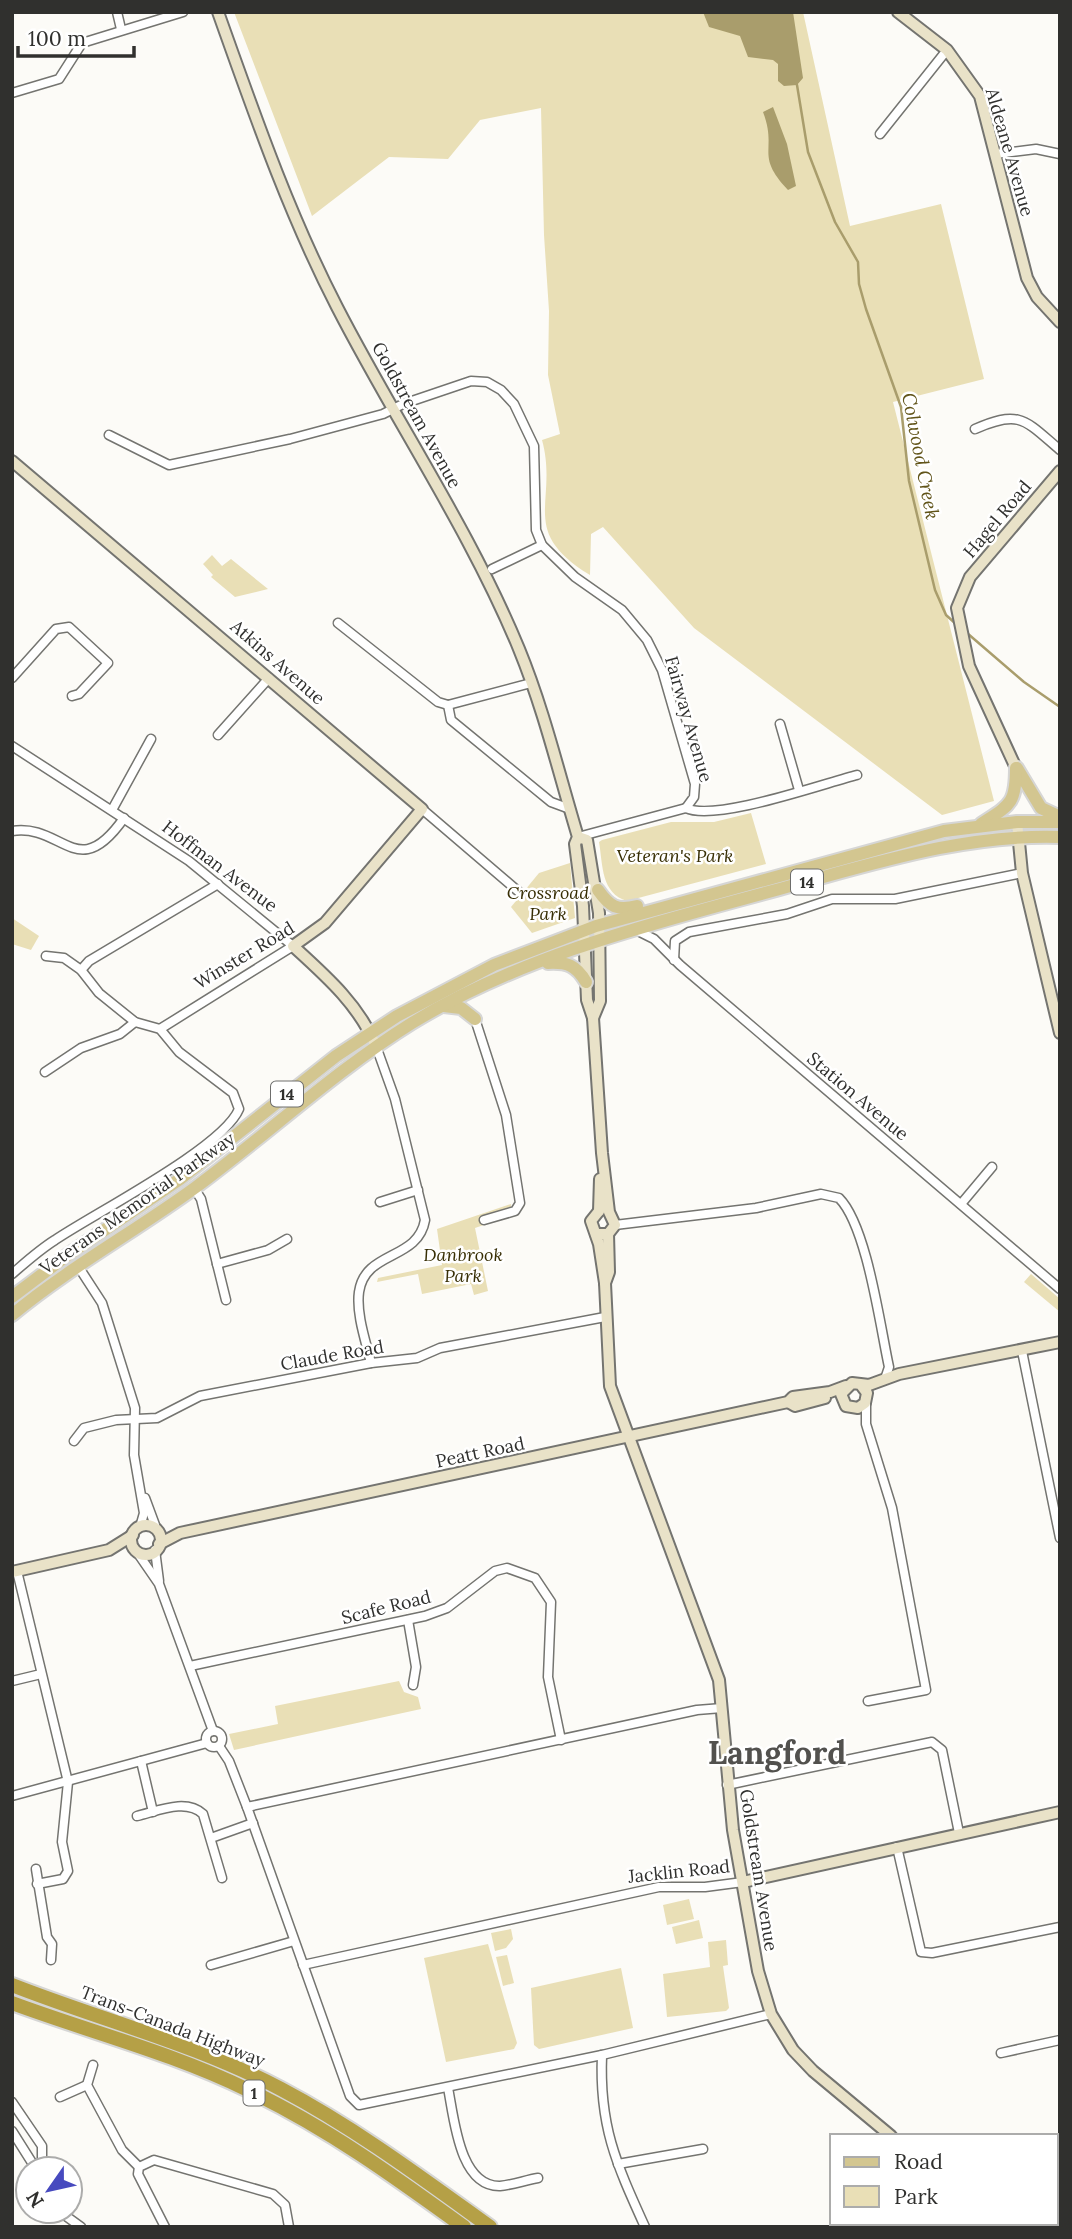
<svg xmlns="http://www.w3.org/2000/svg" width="1072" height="2239" font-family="Lora,serif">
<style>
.green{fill:#e9dfb6}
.water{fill:#a99d6c}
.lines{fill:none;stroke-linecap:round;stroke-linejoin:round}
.stream{stroke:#a99d6c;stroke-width:2.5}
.street-casing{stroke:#747470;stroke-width:11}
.secondary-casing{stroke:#747470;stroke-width:14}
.primary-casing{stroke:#d6d6d5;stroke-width:16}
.highway-casing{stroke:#d6d6d5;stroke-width:18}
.street{stroke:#fff;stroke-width:8}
.secondary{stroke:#e9e2c8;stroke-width:10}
.primary{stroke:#d3c690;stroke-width:12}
.highway{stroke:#b5a046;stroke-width:14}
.labels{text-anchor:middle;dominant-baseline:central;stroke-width:5;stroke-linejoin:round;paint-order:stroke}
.shield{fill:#fff;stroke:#6e6e6d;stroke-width:2}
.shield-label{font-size:16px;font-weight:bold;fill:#30302e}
.street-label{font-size:18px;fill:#30302e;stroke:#fff}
.park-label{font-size:18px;font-style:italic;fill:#382f05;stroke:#fff}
.water-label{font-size:19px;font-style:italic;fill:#615419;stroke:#fff}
.town-label{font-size:32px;font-weight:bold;fill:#52514e;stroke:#fff}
</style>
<rect width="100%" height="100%" fill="#fcfbf7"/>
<!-- green -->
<g class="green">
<path d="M 234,12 L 803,12 L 850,226 L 941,204 L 984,379 L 893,402 L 994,801 L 942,815 L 694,628 L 603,527 L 591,534 L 590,575 C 517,530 559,503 542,440 L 560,434 L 548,375 L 549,311 L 544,235 L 541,108 L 480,120 L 448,159 L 389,157 L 312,216 Z"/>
<polygon points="212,555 222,566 231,559 268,589 235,597 211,577 213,575 203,564"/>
<path d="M 751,813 L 766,864 L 627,901 C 601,893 603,866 599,842 L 602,840 L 671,822 L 714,822 Z"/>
<polygon points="570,863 575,918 532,933 511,907 539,873"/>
<polygon points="12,918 39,936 31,950 12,944"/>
<polygon points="511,1204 510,1216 475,1228 488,1291 474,1295 471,1284 422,1294 418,1274 377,1282 378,1278 442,1265 437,1229"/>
<polygon points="1031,1274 1060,1299 1060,1312 1024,1282"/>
<polygon points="399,1681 404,1692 418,1697 421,1709 234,1750 229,1734 278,1724 275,1706"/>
<polygon points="689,1899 694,1919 667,1925 663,1905"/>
<polygon points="699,1920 703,1938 676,1944 672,1927"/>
<polygon points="511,1929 513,1939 506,1948 495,1951 491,1933"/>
<polygon points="726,1940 728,1965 723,1966 729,2008 726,2011 667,2017 663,1974 710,1967 708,1942"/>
<polygon points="488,1944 517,2043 514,2049 446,2062 424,1958"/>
<polygon points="507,1955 514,1983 503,1986 496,1957"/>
<polygon points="621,1968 633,2028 539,2049 534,2045 531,1988"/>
</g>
<!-- water -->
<g class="water">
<polygon points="703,12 793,12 803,78 797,85 784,86 778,81 778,64 773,60 748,57 740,36 709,27"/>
<path d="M 773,107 L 787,144 L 796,186 L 788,190 C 754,154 778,151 763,112 Z"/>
</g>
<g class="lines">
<!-- stream -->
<g class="stream">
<polyline points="797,85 808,152 835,222 858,262 859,284 866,309 901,407 909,481 935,590 946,615 956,624"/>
<polyline points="967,633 1024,682 1060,707"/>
</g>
<!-- street casing -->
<g class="street-casing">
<g id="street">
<polyline points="117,12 121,29"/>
<polyline points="12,93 59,79 82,43 183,12"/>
<polyline points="880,134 947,50"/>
<polyline points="995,154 1036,149 1060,154"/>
<path d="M 975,429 C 1020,409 1025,420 1060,450"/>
<polyline points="109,435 169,465 290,439 383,414 403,404 471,381 487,382 501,390 514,404 534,446 536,530 542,545 575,577 622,610 647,640 662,670 695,784 694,797 686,808"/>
<polyline points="492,569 542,545"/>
<polyline points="338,623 438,702 448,705"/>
<polyline points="12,678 56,629 69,627 108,663 79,694 72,696"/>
<polyline points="448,705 451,720 551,802 570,809"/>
<polyline points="448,705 531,683"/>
<polyline points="780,724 799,790"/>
<polyline points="218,735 269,678"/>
<polyline points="12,746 189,861 293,946 160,1029"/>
<polyline points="422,809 519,892"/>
<polyline points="112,810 151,739"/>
<path d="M 12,831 C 63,823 77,885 124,818"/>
<path d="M 578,837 L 686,808 C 715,822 822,784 857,775"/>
<polyline points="636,930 654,939 680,965 1060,1289"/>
<polyline points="674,960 675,941 689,932 787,914 832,899 895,899 1022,873"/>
<polyline points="81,970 89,961 218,884"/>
<polyline points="475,1019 506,1115 520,1203 515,1211 484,1220"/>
<polyline points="45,1072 81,1048 120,1034 135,1022"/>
<polyline points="194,1188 201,1199 226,1300"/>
<polyline points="380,1202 418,1190"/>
<polyline points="961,1204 992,1167"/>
<path d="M 615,1225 L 756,1208 L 821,1194 L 839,1198 C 867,1226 880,1326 889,1367 L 885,1379"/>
<polyline points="217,1264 268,1250 287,1239"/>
<polyline points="78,1266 102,1303 135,1408 134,1455 144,1513 140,1527"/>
<path d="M 12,1274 C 26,1262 39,1250 55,1240 C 93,1214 223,1148 239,1109 L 233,1093 L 179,1052 L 160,1029 L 135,1022 L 99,993 L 81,970 L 64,958 L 46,956"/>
<polyline points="1022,1351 1060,1538"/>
<path d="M 371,1363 C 366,1342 356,1314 359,1292 C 365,1250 418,1261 425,1220 L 395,1099 L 376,1046"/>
<polyline points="866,1402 866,1424 892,1508 926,1690 868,1701"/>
<polyline points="74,1441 84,1428 116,1420 157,1418 200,1396 371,1363 417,1358 440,1348 605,1317"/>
<polyline points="145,1498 155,1525"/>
<polyline points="155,1550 159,1581"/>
<polyline points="139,1555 159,1584 213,1731"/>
<polyline points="17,1571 68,1782 62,1842 68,1871 63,1879 37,1884"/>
<polyline points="408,1620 416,1667 413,1685"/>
<polyline points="190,1666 425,1616 447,1608 495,1571 507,1568 535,1578 551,1602 548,1677 561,1740"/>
<polyline points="12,1681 41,1674"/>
<circle cx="214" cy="1739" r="8"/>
<polyline points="219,1746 229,1761 247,1807 350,2096 359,2105 602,2055 771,2014"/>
<polyline points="141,1761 153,1812"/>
<polyline points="727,1785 932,1742 942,1750 959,1833"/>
<polyline points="12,1796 207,1743"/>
<polyline points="247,1807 697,1710 722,1708"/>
<path d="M 137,1816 C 158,1811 186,1798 203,1814 L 222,1878"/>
<polyline points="211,1838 253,1823"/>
<polyline points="897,1847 921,1952 932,1953 1060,1927"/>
<polyline points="36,1869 47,1937 52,1944 51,1960"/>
<polyline points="211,1965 294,1941"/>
<polyline points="303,1965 659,1887 705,1887 743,1882"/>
<polyline points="1001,2053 1060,2040"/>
<path d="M 602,2055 C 599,2126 616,2163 645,2227"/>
<polyline points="93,2065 87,2085 122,2150 139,2167"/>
<path d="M 448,2088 C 454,2117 459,2187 500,2186 C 512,2185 526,2180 538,2178"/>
<polyline points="60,2097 87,2085"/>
<polyline points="12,2102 42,2146 42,2169"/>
<polyline points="12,2131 36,2169"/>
<polyline points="618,2164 703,2149"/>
<polyline points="59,2211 81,2227"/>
<polyline points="165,2227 138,2174 139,2167 154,2160 273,2194 285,2205 289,2227"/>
</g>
</g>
<!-- secondary casing -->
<g class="secondary-casing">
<g id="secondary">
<path d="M 218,12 C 254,113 288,212 337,307 C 396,422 470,530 519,649 C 544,710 559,774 578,837 L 575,844 L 583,906 L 587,1000 L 593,1018 L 602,1153 L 609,1212 L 615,1225 L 608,1234 L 596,1234"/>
<polyline points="898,12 947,50 980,96 1027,278 1037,297 1060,322"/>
<path d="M 12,461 L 422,809 L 325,923 L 293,946 C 326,976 359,1005 376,1046"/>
<polyline points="1016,768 969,666 957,608 970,577 1060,471"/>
<polyline points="1017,822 1022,873 1060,1033"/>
<polyline points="578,837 587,840 599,913 600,1001 593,1018"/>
<polyline points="599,1211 591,1221 599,1244 605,1283 610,1386 719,1680 733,1830 758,1971 771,2014 793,2050 813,2071 891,2136"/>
<polyline points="599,1211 600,1179"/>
<polyline points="605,1283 609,1272 608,1234"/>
<polyline points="861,1385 867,1393 865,1403 858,1408 846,1406 841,1394 852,1383 869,1385 899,1374 1060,1342"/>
<polyline points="788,1402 795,1406 825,1398"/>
<circle cx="146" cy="1540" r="15"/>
<polyline points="159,1544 180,1533 788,1402 793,1397 830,1392 846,1386"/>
<polyline points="12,1572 109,1550 133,1535"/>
<polyline points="743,1882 1060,1812"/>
<polyline points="1006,2223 1011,2227"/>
</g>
</g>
<!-- primary casing -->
<g class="primary-casing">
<g id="primary">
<polyline points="1017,768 1041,808 1060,817"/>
<path d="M 981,824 C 1010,805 1016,804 1016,768"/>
<path d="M 598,890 C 610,907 617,911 637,906"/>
<path d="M 548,963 C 567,962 576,965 586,982"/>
<polyline points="444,1006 461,1008 475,1019"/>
<polyline points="12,1297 69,1254 180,1179 336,1056 397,1016 494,965 596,926 944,831 1017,822 1060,822"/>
<path d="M 12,1315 C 70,1267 136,1231 196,1187 C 269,1133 335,1071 412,1023 C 528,952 664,921 794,885 C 882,861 968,834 1060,837"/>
</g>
</g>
<!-- highway casing -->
<g class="highway-casing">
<g id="highway">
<path d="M 12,1985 C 101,2020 196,2044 281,2089 C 355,2128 422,2178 490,2227"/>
<path d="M 12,2003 C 90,2032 173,2053 248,2090 C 326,2127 395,2177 464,2227"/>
</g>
</g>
<!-- street -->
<use href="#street" class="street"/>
<!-- secondary -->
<use href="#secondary" class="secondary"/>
<!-- primary -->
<use href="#primary" class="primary"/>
<!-- highway -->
<use href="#highway" class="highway"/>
</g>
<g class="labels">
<!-- shield labels -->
<g class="shield">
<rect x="791" y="869.5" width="32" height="25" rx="5"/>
<rect x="271" y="1081.5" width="32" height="25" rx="5"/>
<rect x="243.5" y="2080.5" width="21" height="25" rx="5"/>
</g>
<g class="shield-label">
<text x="807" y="882">14</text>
<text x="287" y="1094">14</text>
<text x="254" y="2093">1</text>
</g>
<!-- street labels -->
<g class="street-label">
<text transform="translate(1010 152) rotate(74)">Aldeane Avenue</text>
<text transform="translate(417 415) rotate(61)">Goldstream Avenue</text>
<text transform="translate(997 519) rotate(-50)">Hagel Road</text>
<text transform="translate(278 662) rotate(41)">Atkins Avenue</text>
<text transform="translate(689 719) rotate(74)">Fairway Avenue</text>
<text transform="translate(220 866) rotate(37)">Hoffman Avenue</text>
<text transform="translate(244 955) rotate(-31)">Winster Road</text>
<text transform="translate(858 1096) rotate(40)">Station Avenue</text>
<text transform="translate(137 1203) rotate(-35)">Veterans Memorial Parkway</text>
<text transform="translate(332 1355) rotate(-10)">Claude Road</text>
<text transform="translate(480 1452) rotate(-12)">Peatt Road</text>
<text transform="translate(386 1607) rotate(-14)">Scafe Road</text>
<text transform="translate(759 1870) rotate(81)">Goldstream Avenue</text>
<text transform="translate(679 1871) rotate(-6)">Jacklin Road</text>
<text transform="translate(173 2026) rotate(21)">Trans-Canada Highway</text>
</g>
<!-- park labels -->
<g class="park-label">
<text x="675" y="855">Veteran's Park</text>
<text x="548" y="892">Crossroad<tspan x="548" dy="21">Park</tspan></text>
<text x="463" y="1254">Danbrook<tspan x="463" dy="21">Park</tspan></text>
</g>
<!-- water labels -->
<g class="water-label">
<text transform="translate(921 456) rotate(79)">Colwood Creek</text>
</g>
<!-- town labels -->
<g class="town-label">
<text x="777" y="1752">Langford</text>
</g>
</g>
<!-- border -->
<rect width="1072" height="2239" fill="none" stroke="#30302e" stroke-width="28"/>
<!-- legend -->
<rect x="830" y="2134" width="228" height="91" fill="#ffffff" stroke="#acacab" stroke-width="2"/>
<rect x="844" y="2157" width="35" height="10" fill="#d3c690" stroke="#acacab" stroke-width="2"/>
<text x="894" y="2169" font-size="21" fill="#30302e">Road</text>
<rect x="844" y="2186" width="35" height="21" fill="#e9dfb6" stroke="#acacab" stroke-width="2"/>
<text x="894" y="2204" font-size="21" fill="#30302e">Park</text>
<!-- north arrow -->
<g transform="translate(49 2190) rotate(236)"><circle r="33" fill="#ffffff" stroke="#acacab" stroke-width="2"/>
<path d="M0-5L12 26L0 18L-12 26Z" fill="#474abf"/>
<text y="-10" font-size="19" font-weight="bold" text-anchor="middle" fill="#30302e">N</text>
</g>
<!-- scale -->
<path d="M18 46v10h116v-10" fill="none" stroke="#30302e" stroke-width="3.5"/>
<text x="28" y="46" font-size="21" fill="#30302e" stroke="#ffffff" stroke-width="5" paint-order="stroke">100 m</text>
</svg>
